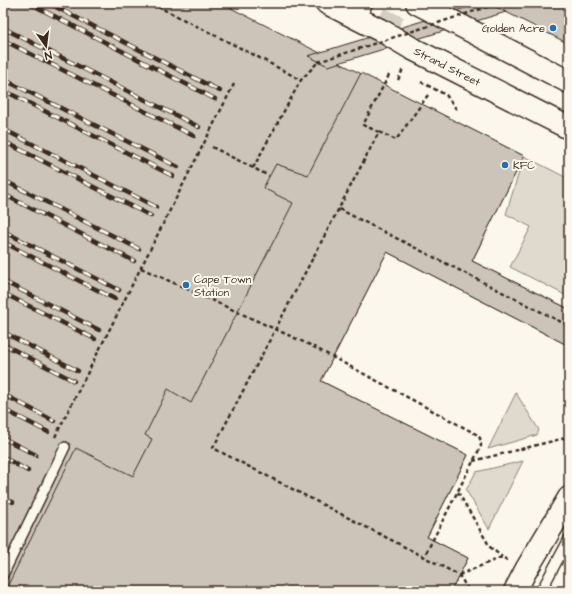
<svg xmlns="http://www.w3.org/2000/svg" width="572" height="594" font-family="'Architects Daughter',sans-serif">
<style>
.green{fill:#dfd9ce;stroke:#8d8276}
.building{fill:#ccc4b9;stroke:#3b2a1e}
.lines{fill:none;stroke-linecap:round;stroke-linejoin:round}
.secondary-tunnel{stroke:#d5cec3;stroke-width:22;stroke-dasharray:22 11;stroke-linecap:butt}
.lane-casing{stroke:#3b2a1e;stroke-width:12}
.secondary-casing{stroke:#3b2a1e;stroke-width:25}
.primary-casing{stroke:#3b2a1e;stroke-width:25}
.path{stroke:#3b2a1e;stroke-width:2.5;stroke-dasharray:4 3;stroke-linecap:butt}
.lane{stroke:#fbf7ec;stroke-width:9}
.secondary{stroke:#fbf7ec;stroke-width:22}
.primary{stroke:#fbf7ec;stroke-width:22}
.rail-casing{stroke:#3b2a1e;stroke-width:4.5}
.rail{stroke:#fbf7ec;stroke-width:3;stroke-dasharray:9;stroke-linecap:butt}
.path-bridge{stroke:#3b2a1e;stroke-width:2.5;stroke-dasharray:4 3;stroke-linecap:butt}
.poi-dot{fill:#1f6fb2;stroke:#fbf7ec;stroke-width:1.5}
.labels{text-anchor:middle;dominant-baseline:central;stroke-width:4;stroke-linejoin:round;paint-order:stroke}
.poi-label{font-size:11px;fill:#3b2a1e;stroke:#fbf7ec;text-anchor:start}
.street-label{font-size:11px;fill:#3b2a1e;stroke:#fbf7ec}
</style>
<rect width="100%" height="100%" fill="#fbf7ec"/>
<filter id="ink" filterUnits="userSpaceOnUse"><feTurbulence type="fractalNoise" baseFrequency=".025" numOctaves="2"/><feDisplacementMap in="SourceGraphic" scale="8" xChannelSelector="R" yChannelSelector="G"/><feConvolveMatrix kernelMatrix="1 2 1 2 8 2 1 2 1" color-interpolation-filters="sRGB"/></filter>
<g filter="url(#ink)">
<!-- green -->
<g class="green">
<polygon points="524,156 569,179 569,297 510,267 531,227 506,214"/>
<polygon points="516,393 539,430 537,435 488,449"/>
<polygon points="523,461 489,529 466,490 476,472"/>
</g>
<!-- building -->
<g class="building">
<polygon points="3,3 221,3 524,156 472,261 569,309 569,346 387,252 321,381 468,455 427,537 468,558 451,591 3,591"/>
<polygon points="481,3 489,3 506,12 328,66 308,56"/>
<polygon points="489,3 569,3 569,44 506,12"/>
<polygon points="361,73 524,156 472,261 569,309 569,346 387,252 321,381 468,455 427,537 468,558 451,591 5,591 76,448 133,476 152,439 145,435 168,389 191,403 293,203 263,188 276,164 308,175"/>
</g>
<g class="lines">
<!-- secondary-tunnel -->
<polyline class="secondary-tunnel" points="384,32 399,3"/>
<!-- lane casing -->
<g class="lane-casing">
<g id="lane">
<polyline points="3,575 65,447"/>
<polyline points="541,591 569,539"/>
</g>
</g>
<!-- secondary casing -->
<g class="secondary-casing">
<g id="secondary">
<polyline points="354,16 361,3"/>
<polyline points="515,591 526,570 569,498"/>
</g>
</g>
<!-- primary casing -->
<g class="primary-casing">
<g id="primary">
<path id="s1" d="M 327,3 L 384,32 L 411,48 L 569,128"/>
<polyline points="417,3 569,82"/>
</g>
</g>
<!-- path -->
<g class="path">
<polyline points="151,3 256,56 301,80"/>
<polyline points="389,75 363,125 379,132 213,448 459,575 469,591"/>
<polyline points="398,80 403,69"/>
<polyline points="421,82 446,95 457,110"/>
<polyline points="379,132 396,140 428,95"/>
<polyline points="212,147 269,176"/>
<polyline points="253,168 301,80 318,62"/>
<polyline points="339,209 569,326"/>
<polyline points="141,268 310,345 476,434 480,438 481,446 424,557"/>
<polyline points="55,437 234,84"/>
<polyline points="473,461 569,437"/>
<polyline points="458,492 490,547 502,557"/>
<polyline points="459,575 502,557 509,561"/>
</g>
<!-- lane -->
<use href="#lane" class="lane"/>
<!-- secondary -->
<use href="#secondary" class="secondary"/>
<!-- primary -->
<use href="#primary" class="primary"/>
<!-- rail casing -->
<g class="rail-casing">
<g id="rail">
<polyline points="29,3 215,99"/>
<polyline points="48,3 220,91"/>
<polyline points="3,28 199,127"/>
<polyline points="3,40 194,136"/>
<polyline points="3,79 178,167"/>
<polyline points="3,90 173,176"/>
<polyline points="3,129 156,207"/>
<polyline points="3,141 151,216"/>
<polyline points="3,180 139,249"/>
<polyline points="3,194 134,261"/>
<polyline points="3,231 119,290"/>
<polyline points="3,242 115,299"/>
<polyline points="3,281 99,330"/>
<polyline points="3,293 95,339"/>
<polyline points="3,332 78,371"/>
<polyline points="3,344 74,381"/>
<polyline points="3,394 54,421"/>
<polyline points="3,409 48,432"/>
<polyline points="3,438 36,455"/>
<polyline points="3,457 28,471"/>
<polyline points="3,498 13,502"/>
<polyline points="3,516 5,517"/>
</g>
</g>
<!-- rail -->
<use href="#rail" class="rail"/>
<!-- path-bridge -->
<polyline class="path-bridge" points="318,62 493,5"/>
</g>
</g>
<!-- markers -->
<g class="poi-dot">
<circle cx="553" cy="28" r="4"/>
<circle cx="505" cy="165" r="4"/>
<circle cx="186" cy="285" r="4"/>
</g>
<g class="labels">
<!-- poi labels -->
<g class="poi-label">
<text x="545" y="28" text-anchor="end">Golden Acre</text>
<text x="513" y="165">KFC</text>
<text x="194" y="279">Cape Town<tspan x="194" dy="13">Station</tspan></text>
</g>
<!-- street labels -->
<g class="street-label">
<text stroke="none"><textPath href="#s1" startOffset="136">Strand Street</textPath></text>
</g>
</g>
<!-- margin -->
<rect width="572" height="594" fill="none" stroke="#fbf7ec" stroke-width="16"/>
<rect x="8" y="8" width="556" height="578" fill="none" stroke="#3b2a1e" stroke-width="1.5" filter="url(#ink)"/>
<!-- north arrow -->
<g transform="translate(46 46) rotate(166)" stroke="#fbf7ec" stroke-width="3" paint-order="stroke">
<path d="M0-3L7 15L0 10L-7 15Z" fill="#3b2a1e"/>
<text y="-6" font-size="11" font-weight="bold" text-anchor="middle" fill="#3b2a1e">N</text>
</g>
</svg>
